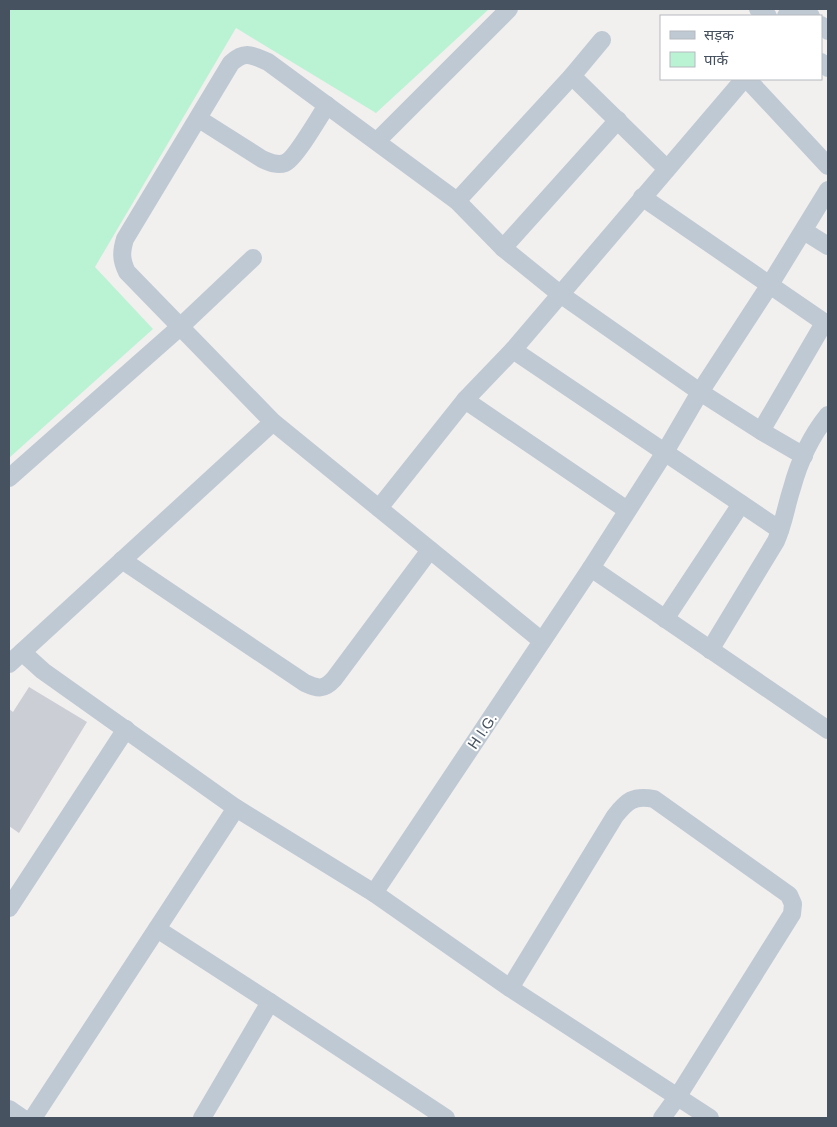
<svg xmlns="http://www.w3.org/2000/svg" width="837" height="1127" font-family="Arial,'Noto Sans Devanagari',sans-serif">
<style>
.green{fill:#baf3d3}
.building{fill:#cbced4}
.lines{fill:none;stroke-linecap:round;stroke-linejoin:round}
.minor{stroke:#bfc9d3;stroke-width:18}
.labels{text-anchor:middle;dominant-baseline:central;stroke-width:4;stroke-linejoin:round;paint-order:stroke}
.street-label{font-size:15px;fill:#46525f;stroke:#fff}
</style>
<rect width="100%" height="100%" fill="#f2efef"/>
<!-- green -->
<polygon class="green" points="9,9 489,9 376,113 236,28 95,267 153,329 9,458"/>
<!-- building -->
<polygon class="building" points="29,687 87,722 19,833 9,826 9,709 13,712"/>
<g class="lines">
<!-- minor -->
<g class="minor">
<polyline points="758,9 768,16"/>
<polyline points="801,9 811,16"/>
<polyline points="786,16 791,9"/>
<polyline points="821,25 828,31"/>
<polyline points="821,62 828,68"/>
<polyline points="572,76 667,169"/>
<polyline points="747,79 828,166"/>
<path d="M 199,119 L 262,159 C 269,162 277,166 285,163 C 295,159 320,116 327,105"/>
<polyline points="377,141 509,9"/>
<polyline points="642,197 828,325"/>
<polyline points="457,201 572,76 602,40"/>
<polyline points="804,231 828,246"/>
<polyline points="503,248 618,120"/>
<polyline points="513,350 780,530"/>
<polyline points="465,400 627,510"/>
<polyline points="761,431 824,323"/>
<polyline points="9,478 180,327 253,258"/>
<polyline points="379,508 465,400 513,350 744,79"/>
<path d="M 122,560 L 305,683 C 318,689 324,690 334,679 L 430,550"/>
<polyline points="591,568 828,730"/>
<polyline points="665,619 741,504"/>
<path d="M 542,641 L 273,422 L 127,272 C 121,260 121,252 125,239 L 231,63 C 245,50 252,55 268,62 L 457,201 L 503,248 L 560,294 L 700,392 L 761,431 L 804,456"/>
<path d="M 710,650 L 776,541 C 784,523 786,506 792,488 C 799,462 811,436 828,415"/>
<polyline points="22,652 43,671 236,808 374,893 510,988 710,1118"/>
<polyline points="9,664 273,422"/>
<polyline points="374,893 591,568 665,452 700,392 769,286 828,190"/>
<polyline points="9,908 126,729"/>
<polyline points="157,929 270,1002 446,1118"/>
<path d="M 510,988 L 615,816 C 627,801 633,795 654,799 L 789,895 L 793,904 L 792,914 L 678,1096 L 662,1118"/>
<polyline points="9,1109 22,1118"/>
<polyline points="33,1118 236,808"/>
<polyline points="202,1118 270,1002"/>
</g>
</g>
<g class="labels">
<!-- street labels -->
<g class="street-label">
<text transform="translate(482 731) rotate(-56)">H I.G.</text>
</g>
</g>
<!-- border -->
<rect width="837" height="1127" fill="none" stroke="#46525f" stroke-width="20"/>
<!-- legend -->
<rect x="660" y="15" width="162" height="65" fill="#ffffff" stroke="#b5babf"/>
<rect x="670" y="31" width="25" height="8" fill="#bfc9d3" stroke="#b5babf"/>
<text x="704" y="40" font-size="15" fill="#46525f">सड़क</text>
<rect x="670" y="52" width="25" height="15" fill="#baf3d3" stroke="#b5babf"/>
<text x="704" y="65" font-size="15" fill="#46525f">पार्क</text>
</svg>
